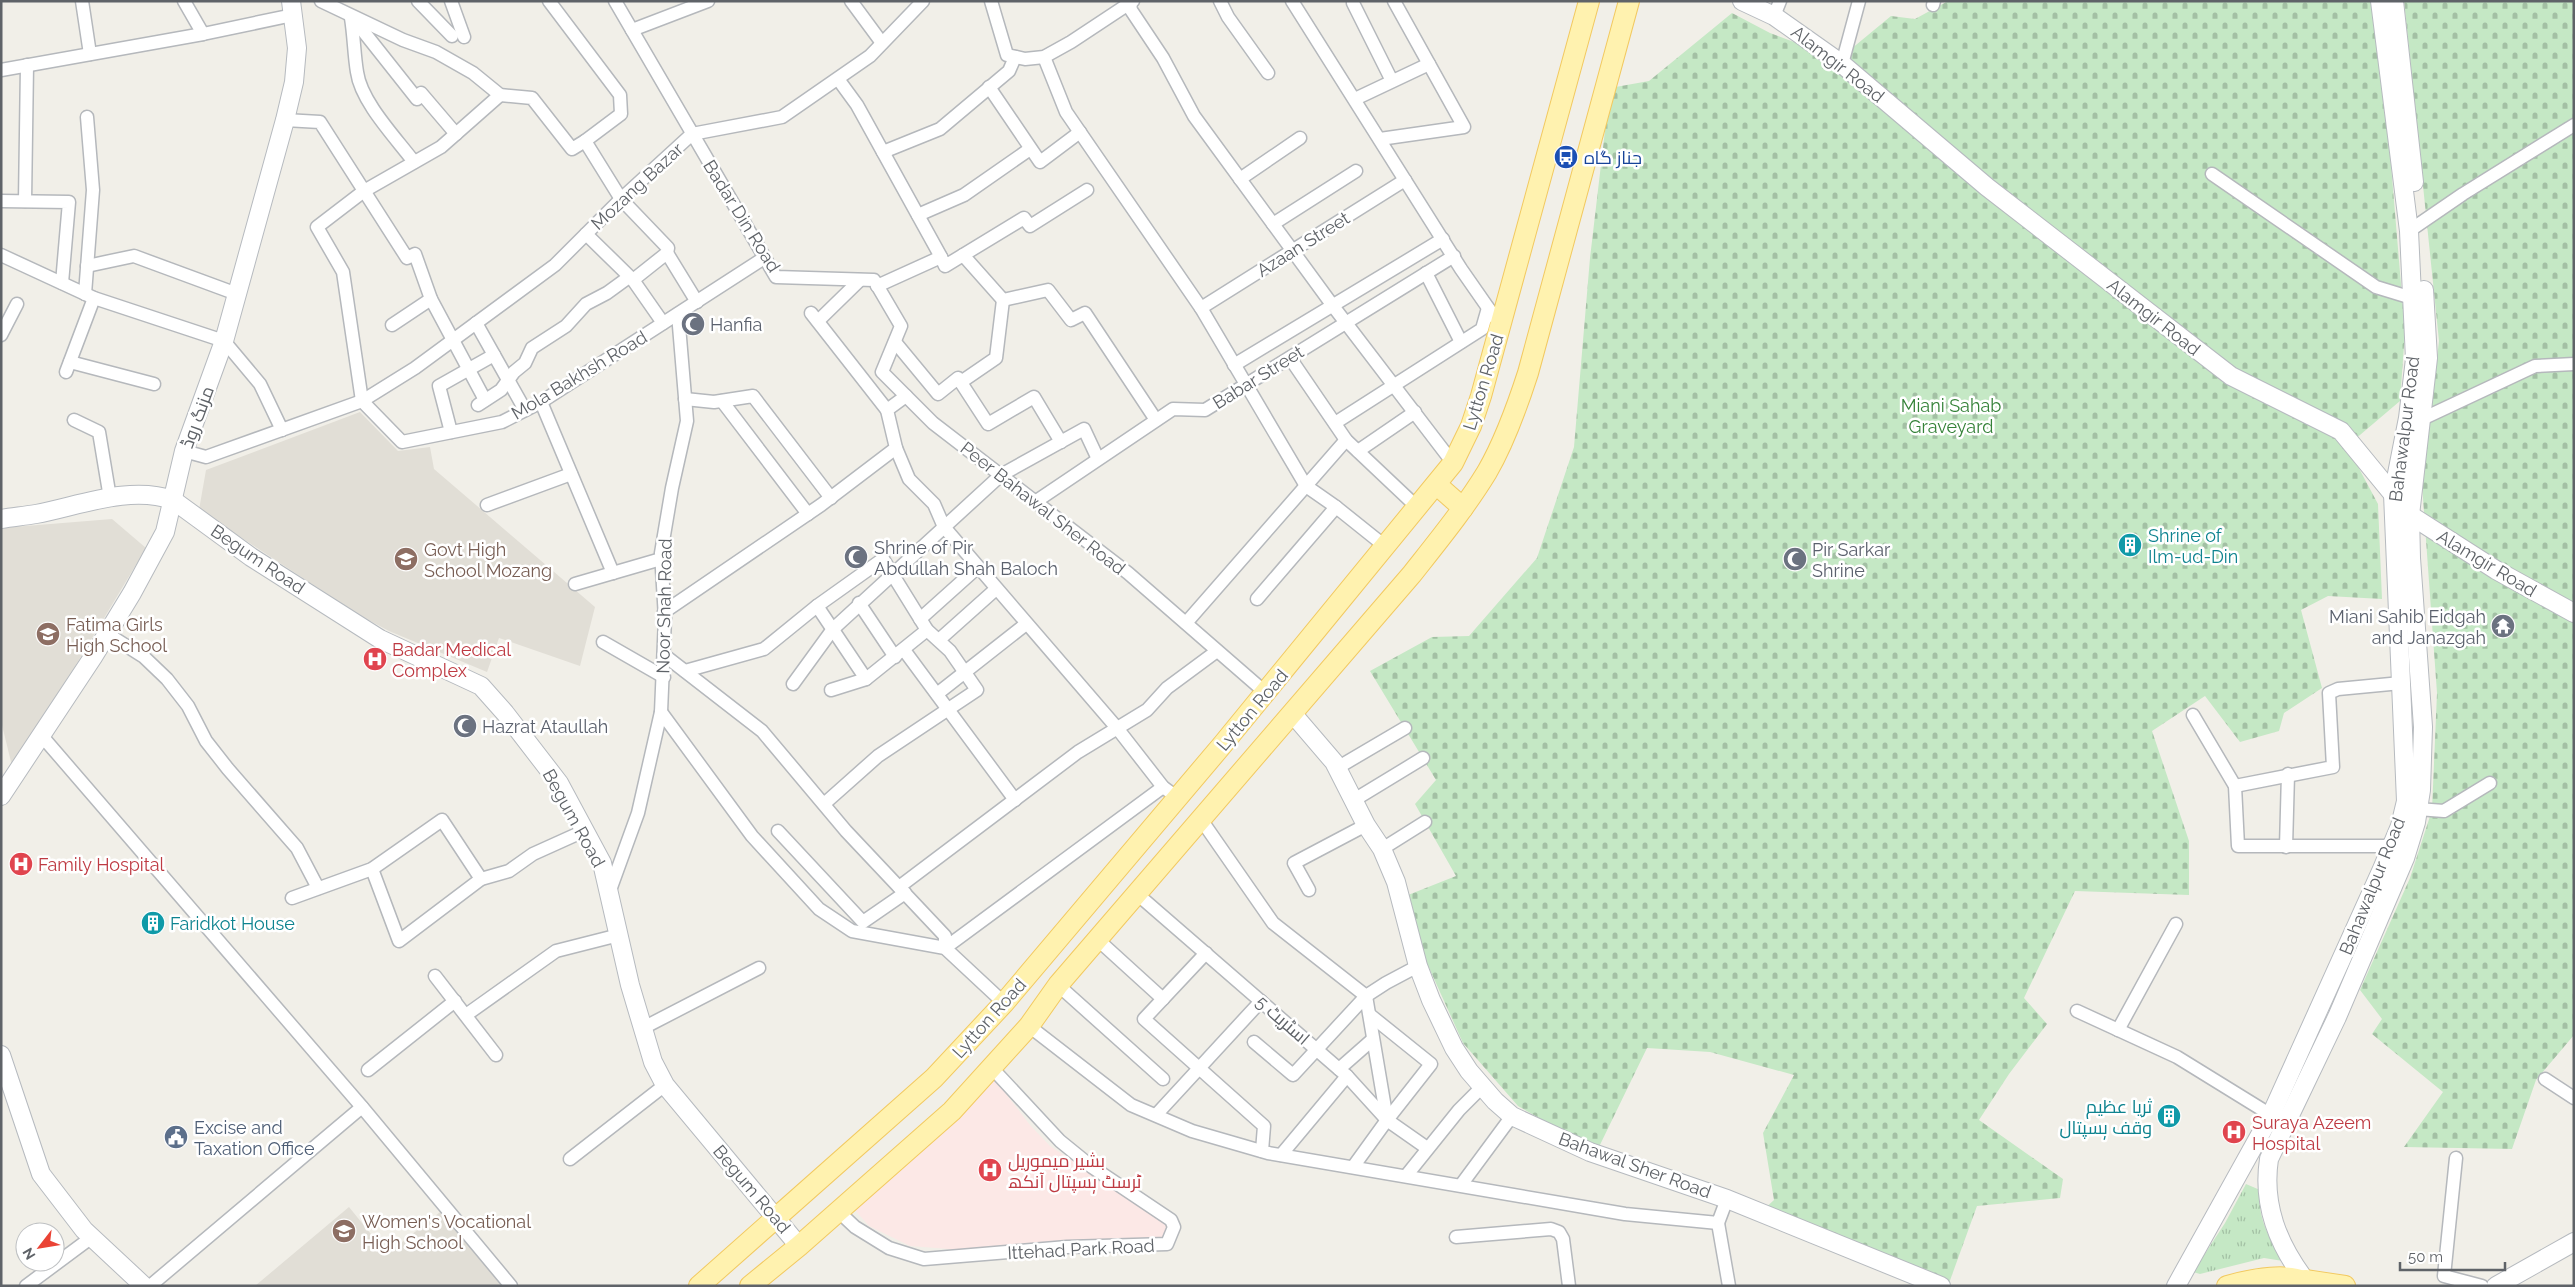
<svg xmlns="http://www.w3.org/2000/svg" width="2575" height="1287" font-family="Raleway,Cairo,sans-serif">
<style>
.education{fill:#e1ded6}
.medical{fill:#fce8e6}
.grass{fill:url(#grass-tufts)}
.cemetery{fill:url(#cemetery-stones)}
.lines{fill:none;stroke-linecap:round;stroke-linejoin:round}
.street-casing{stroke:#b5b8bc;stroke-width:15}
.secondary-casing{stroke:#b6babf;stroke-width:20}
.primary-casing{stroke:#f2c960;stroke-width:22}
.street{stroke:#fff;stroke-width:12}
.secondary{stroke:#fff;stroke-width:18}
.primary{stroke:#fff2af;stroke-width:20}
.labels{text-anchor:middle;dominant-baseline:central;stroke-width:5;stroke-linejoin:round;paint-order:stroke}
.street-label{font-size:18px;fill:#5f6368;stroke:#fff}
.transit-label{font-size:18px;fill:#164399;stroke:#fff;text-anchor:start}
.worship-label{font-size:18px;fill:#5b616d;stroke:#fff;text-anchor:start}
.park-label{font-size:18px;fill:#348238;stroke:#fff}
.culture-label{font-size:18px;fill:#0d838f;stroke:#fff;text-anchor:start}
.education-label{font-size:18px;fill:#785e54;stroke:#fff;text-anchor:start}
.health-label{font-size:18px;fill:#be3a42;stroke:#fff;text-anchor:start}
.service-label{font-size:18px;fill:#4e5e75;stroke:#fff;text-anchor:start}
</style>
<defs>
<pattern id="grass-tufts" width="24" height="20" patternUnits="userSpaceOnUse" patternTransform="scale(1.25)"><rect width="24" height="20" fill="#c5e8c5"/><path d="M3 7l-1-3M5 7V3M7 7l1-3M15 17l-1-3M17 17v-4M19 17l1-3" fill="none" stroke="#a3c0a4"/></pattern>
<pattern id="cemetery-stones" width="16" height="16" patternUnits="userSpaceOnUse" patternTransform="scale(1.25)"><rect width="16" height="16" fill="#c5e8c5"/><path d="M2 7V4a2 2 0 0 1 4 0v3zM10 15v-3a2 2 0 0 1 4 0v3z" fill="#a3c0a4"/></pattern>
</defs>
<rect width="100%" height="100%" fill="#f1efe8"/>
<!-- education -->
<g class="education">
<polygon points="360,412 398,451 430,447 434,469 595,607 580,666 499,638 487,672 389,631 361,616 199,510 206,470"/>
<polygon points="112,519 146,548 13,770 1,721 1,528"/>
<polygon points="349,1207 387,1254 444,1209 509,1286 255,1286"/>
</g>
<!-- medical -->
<polygon class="medical" points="993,1077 1030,1125 1050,1146 1162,1220 1168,1227 1167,1234 1162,1237 962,1250 910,1246 869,1226 853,1208"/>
<!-- grass -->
<path class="grass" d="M 2246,1184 L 2260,1190 C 2257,1218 2269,1237 2283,1261 L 2264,1258 L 2200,1274 L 2193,1272 L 2225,1223 Z"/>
<!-- cemetery -->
<g class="cemetery">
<polygon points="1948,1 2371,1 2387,117 2405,332 2400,401 2347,446 2378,504 2382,599 2328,596 2301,610 2322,688 2284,713 2279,731 2240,742 2205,696 2152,731 2189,841 2189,895 2075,891 2024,998 2047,1024 2009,1074 1979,1120 2063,1179 2060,1198 1977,1206 1948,1286 1760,1213 1774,1200 1763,1133 1794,1075 1710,1052 1647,1048 1597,1151 1518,1106 1463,1043 1398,899 1456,876 1415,804 1436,780 1370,671 1432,637 1469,636 1537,558 1574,447 1590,258 1610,88 1649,81 1732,13 1770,33 1839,59 1891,16 1915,19"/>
<polygon points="2404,1 2574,1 2574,1035 2536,1080 2512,1149 2404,1147 2443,1092 2372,1034 2382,1019 2360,990 2410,878 2432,810 2437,693 2422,484 2439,341"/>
</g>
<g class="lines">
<!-- street casing -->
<g class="street-casing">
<g id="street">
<polyline points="82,1 90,54"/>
<polyline points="184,1 203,34"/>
<polyline points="321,1 403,40 436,52 473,73 500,95 532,98 572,149 585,141 621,199 668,248 667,253"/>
<polyline points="418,1 452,36"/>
<polyline points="451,1 464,37"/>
<polyline points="549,1 620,95 621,114 585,141"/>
<polyline points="615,1 776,277 874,280 901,326 882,372 933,423 1128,573 1266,693"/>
<polyline points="851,1 882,43"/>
<polyline points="991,1 1007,55 1025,59 1044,57 1071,42 1133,1"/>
<polyline points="1220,1 1228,17 1268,73"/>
<polyline points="1292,1 1461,269 1500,325"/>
<polyline points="1130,3 1131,10 1163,58 1194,116 1333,306 1453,463"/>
<polyline points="1353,3 1392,81"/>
<polyline points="1933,5 1934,1"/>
<polyline points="1774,16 1780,1"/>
<polyline points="352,17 417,99 421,93 456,134"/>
<path d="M 351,18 C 354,36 354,54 357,72 C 361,102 396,138 414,162"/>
<polyline points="632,30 708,1"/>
<polyline points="1044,57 1066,112 1201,308 1306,486 1336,507 1257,599"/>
<polyline points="1842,64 1859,1"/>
<polyline points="1,70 203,34 293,15"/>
<polyline points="838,79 857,105 941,257"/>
<polyline points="989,87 1040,162 1080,132"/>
<polyline points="1355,99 1429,64"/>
<polyline points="285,120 320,122 407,258 415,254 431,299 485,400"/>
<polyline points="1380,139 1464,127 1394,1"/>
<polyline points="883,152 940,129 1009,71 1015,57"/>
<polyline points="2212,174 2376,287 2412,298"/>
<polyline points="1240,179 1300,138"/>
<polyline points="1,201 69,202 62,283"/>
<polyline points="25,201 27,65"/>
<polyline points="918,215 964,195 1030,149"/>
<polyline points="1273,224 1356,171"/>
<polyline points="2409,231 2463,194 2574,125"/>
<polyline points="586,234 633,280 663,323"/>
<polyline points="1,255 94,298 224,341 260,384 282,430"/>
<polyline points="963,255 1003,300 1048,290 1071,320 1085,313 1156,420"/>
<polyline points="87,266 134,256 237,294"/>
<polyline points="1426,273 1461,342"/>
<polyline points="633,280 667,253 697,302"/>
<polyline points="877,286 941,257 945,266 1024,218 1030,226 1087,190"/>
<polyline points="85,294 93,190 87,117"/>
<polyline points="1201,308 1405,180"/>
<polyline points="811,313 887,410"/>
<polyline points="818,321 860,280"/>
<polyline points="476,323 525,410"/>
<polyline points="392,325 431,299"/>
<polyline points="1,335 17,304"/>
<polyline points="895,342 938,394 958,378 988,424 1034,397 1061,442"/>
<polyline points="1290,358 1346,440 1418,508"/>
<polyline points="70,362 154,384"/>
<polyline points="1234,365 1443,239"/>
<polyline points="66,372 94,298"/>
<polyline points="961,382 996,358 1003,300"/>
<polyline points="685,399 714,402 753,396 831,498"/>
<polyline points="362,401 402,442 502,422 541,402 764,258"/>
<polyline points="362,401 343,272 317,227 364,191 441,147 500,95"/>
<polyline points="722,401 808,514"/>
<polyline points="541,402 613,573"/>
<polyline points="478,405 501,390 514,372 525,363 532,348 566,326 586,304 607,293 629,277"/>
<polyline points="2422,419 2535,366 2574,364"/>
<polyline points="74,420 99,432 110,498"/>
<polyline points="1335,423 1482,329 1488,308"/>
<polyline points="451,432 439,386 494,355"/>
<polyline points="896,448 909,479 934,504 944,527 1117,728 1163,787 1178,798"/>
<polyline points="184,451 206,457 362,401 415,368 555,265 621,199 692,134 782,117 870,56 923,1"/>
<polyline points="1358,451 1415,412"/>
<polyline points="1035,502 1173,409 1205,410 1454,256"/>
<polyline points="487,505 571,474"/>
<polyline points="1336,507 1386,547"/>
<polyline points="575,584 661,559"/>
<polyline points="859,603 895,657"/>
<polyline points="817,606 866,679"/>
<polyline points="664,612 821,505 896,448 887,410 906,396"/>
<polyline points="920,619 978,567"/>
<polyline points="1186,623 1346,440"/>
<polyline points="106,633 144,657 167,679 188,706 206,741 228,769 297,848 318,888"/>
<polyline points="940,639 996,589"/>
<polyline points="603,642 664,677"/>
<polyline points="904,650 1015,800"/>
<polyline points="664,655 762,731 846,831 945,936 945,948"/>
<polyline points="685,671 764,649 817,606 883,559 927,630 950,651 977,690 878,756 824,804"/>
<polyline points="793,684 833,629 1001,475 1084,429 1098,459"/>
<polyline points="831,690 866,679 927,630"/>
<polyline points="937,694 1026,624"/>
<polyline points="661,712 752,836 819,909 852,931 945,948 1004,1003"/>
<polyline points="2193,715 2235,786 2238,846 2391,846"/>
<polyline points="41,735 362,1107 511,1286"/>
<polyline points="1337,768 1405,728"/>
<polyline points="2235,786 2333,767 2329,693 2338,689 2401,683"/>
<polyline points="1354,800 1423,758"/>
<polyline points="2418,809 2444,811 2490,783"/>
<polyline points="1200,818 1273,923 1366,996 1387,1120 1353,1167"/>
<polyline points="778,831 863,922 905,893"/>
<polyline points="2286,847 2288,774"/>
<polyline points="1382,849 1425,822"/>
<polyline points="372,869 399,941 481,879 509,871 533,854 584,831"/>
<polyline points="899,887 1078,752 1147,710 1167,688 1217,651"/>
<polyline points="1309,890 1294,863 1366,825"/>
<polyline points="609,893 638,813 661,712 665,618 661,553 672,488 687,421 678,314"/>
<polyline points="1136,893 1347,1076 1387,1120 1427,1148"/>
<polyline points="292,898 372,869 442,820 481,879"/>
<polyline points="1097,939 1163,999"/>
<polyline points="945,948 1163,787"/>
<polyline points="1206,953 1144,1019 1264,1126 1262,1151"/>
<polyline points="435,976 496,1055"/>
<polyline points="1058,985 1163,1079"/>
<polyline points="2077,1011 2177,1057 2271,1115"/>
<polyline points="466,1015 556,951 619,935"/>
<polyline points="1370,1015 1431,1064 1387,1120"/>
<polyline points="1029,1026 1131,1105 1192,1131 1268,1153 1625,1214 1718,1223 1727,1199"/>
<polyline points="643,1028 759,968"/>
<polyline points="2118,1030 2176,924"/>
<polyline points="1254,1042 1293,1075 1366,996 1386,983 1418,966"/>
<polyline points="1339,1069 1372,1040"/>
<polyline points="368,1070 455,1001"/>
<polyline points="2545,1079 2574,1098"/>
<polyline points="1156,1115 1261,1001"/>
<polyline points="1281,1155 1347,1076"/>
<polyline points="2456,1158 2444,1276 2482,1286"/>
<polyline points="570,1159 665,1085"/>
<polyline points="1406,1176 1459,1110 1482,1087"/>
<polyline points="1461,1185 1512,1116"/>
<polyline points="838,1211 855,1227 889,1248 924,1259 1067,1247 1167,1244 1174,1227 1171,1220 1092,1167 1060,1141 992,1068"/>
<polyline points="1718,1223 1729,1286"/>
<polyline points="1456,1237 1551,1229 1559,1232 1563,1239 1569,1286"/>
<polyline points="26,1286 92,1237"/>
<polyline points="150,1286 362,1107"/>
</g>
</g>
<!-- secondary casing -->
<g class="secondary-casing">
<g id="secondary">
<polyline points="1742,1 1774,16 1842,64 1987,187 2231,376 2341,431 2410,515 2496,570 2574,613"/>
<polyline points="2394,1 2414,182"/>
<path d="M 1,519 C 13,517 24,516 36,514 C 79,506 129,485 173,500 L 251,557 L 380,639 L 481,686 L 505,713 L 559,783 L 602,863 L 630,985 L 653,1062 L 665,1085 L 799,1246"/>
<polyline points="1292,713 1334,762 1366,825 1382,849 1396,882 1418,966 1431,1000 1454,1048 1469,1071 1495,1101 1512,1116 1590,1152 1727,1199 1941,1286"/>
<polyline points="1,796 93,657 132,593 165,532 184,451 224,341 285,120 294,82 297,48 291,1"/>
<polyline points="1,1055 41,1174 84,1230 144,1286"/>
<path d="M 2305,1280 C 2278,1244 2262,1205 2269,1159 L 2337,1017 L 2405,858 L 2416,822 L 2421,790 L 2423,727 L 2411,558 L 2410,515 L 2428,358 L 2424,290"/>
<polyline points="2176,1286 2271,1115 2382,869 2400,826 2406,801 2393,494 2408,418 2415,359 2409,231 2380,1"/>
<polyline points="2496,1286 2574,1242"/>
</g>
</g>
<!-- primary casing -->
<g class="primary-casing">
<g id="primary">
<polyline points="1437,485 1463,508"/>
<polyline points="2305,1280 2345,1286"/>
<polyline points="699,1286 934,1078 1004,1003 1223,744 1453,463 1471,426 1481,396 1589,1"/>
<path d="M 750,1286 L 799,1246 L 952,1111 L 1029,1026 L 1058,985 L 1412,574 C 1438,541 1465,508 1487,472 C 1505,441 1517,407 1528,373 L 1629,1"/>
<path d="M 2227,1286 C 2248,1280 2294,1270 2311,1286"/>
</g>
</g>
<!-- street -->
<use href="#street" class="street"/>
<!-- secondary -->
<use href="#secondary" class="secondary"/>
<!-- primary -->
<use href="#primary" class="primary"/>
</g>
<!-- icons -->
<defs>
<g id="bus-disc" transform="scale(1.25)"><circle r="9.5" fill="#1a4fb4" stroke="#fff"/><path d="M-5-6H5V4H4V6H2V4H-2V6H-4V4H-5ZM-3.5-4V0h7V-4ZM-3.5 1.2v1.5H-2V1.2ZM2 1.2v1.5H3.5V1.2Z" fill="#fff"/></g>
<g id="mosque-disc" transform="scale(1.25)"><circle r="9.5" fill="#6b7280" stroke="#fff"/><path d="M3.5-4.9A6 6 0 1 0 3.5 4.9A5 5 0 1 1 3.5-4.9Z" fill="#fff"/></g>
<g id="building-disc" transform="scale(1.25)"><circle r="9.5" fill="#0f9aa8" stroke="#fff"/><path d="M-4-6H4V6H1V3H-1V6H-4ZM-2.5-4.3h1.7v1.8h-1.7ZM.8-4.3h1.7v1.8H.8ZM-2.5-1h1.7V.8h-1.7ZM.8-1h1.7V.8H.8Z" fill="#fff"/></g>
<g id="school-disc" transform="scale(1.25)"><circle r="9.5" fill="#8d6e63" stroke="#fff"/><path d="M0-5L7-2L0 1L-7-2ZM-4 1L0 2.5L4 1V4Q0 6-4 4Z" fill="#fff"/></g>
<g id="temple-disc" transform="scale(1.25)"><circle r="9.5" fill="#6b7280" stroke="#fff"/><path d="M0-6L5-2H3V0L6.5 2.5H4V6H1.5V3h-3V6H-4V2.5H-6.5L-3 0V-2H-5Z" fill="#fff"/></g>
<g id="hospital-disc" transform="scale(1.25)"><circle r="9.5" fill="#e0444e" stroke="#fff"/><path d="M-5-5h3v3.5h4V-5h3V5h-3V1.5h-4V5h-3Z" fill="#fff"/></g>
<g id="civic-disc" transform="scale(1.25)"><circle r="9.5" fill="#5c6f8a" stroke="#fff"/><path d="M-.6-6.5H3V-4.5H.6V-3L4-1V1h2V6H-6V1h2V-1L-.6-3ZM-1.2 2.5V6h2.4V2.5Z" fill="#fff"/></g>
</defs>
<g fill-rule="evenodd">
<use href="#bus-disc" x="1566" y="157"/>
<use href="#mosque-disc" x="693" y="324"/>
<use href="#building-disc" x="2130" y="545"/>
<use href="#mosque-disc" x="856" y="557"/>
<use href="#school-disc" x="406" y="559"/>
<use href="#mosque-disc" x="1795" y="559"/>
<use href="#temple-disc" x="2503" y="626"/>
<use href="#school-disc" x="48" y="634"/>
<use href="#hospital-disc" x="375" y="659"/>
<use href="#mosque-disc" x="465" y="726"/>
<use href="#hospital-disc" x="21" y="864"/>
<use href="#building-disc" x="153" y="923"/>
<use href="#building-disc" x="2169" y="1116"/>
<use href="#hospital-disc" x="2234" y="1132"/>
<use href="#civic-disc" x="176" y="1137"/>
<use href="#hospital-disc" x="990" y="1170"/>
<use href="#school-disc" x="344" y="1231"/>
</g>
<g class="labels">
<!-- street labels -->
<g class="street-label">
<text transform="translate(1838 64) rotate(38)">Alamgir Road</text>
<text transform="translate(637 186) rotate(-43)">Mozang Bazar</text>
<text transform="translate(742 216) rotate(58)">Badar Din Road</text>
<text transform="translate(1303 244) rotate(-32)">Azaan Street</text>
<text transform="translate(2154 317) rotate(38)">Alamgir Road</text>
<text transform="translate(579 375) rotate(-31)">Mola Bakhsh Road</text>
<text transform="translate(1258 377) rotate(-32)">Babar Street</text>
<text transform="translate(1483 382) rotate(-73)">Lytton Road</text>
<text transform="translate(197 417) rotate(-70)">مزنگ روڈ</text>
<text transform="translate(2404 429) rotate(-83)">Bahawalpur Road</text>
<text transform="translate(1043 508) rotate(38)">Peer Bahawal Sher Road</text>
<text transform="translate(258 559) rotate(34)">Begum Road</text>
<text transform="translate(2487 563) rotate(31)">Alamgir Road</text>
<text transform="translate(664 606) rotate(-89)">Noor Shah Road</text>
<text transform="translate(1252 710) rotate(-50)">Lytton Road</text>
<text transform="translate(574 818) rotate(61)">Begum Road</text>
<text transform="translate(2372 886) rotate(-68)">Bahawalpur Road</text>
<text transform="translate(989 1018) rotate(-48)">Lytton Road</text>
<text transform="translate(1283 1020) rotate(41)">اسٹریٹ 5</text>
<text transform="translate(1635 1165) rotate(20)">Bahawal Sher Road</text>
<text transform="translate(752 1189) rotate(50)">Begum Road</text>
<text transform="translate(1081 1249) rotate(-3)">Ittehad Park Road</text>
</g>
<!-- transit labels -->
<g class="transit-label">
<text x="1584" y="157">جناز گاہ</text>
</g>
<!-- worship labels -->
<g class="worship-label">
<text x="710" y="324">Hanfia</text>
<text x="874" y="547">Shrine of Pir<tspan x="874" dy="21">Abdullah Shah Baloch</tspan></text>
<text x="1812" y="549">Pir Sarkar<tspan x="1812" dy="21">Shrine</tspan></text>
<text x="2486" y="616" text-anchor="end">Miani Sahib Eidgah<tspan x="2486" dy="21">and Janazgah</tspan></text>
<text x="482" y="726">Hazrat Ataullah</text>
</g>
<!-- park labels -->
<g class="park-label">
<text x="1951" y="405">Miani Sahab<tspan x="1951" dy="21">Graveyard</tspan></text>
</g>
<!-- culture labels -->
<g class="culture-label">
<text x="2148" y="535">Shrine of<tspan x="2148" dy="21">Ilm-ud-Din</tspan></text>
<text x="170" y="923">Faridkot House</text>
<text x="2152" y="1106" text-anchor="end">ثریا عظیم<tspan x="2152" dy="21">وقف ہسپتال</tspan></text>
</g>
<!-- education labels -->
<g class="education-label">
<text x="424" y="549">Govt High<tspan x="424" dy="21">School Mozang</tspan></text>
<text x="66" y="624">Fatima Girls<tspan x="66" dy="21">High School</tspan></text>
<text x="362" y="1221">Women's Vocational<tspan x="362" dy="21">High School</tspan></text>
</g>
<!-- health labels -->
<g class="health-label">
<text x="392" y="649">Badar Medical<tspan x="392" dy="21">Complex</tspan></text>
<text x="38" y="864">Family Hospital</text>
<text x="2252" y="1122">Suraya Azeem<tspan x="2252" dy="21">Hospital</tspan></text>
<text x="1008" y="1160">بشیر میموریل<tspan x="1008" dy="21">ٹرسٹ ہسپتال آنکھ</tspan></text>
</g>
<!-- service labels -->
<g class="service-label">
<text x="194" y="1127">Excise and<tspan x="194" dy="21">Taxation Office</tspan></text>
</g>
</g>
<!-- border -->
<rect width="2575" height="1287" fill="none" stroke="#5f6368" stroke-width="5"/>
<!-- north arrow -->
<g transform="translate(40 1247) rotate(239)"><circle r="24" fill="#ffffff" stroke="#bfc1c3"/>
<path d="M0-4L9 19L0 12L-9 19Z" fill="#ea4335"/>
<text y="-8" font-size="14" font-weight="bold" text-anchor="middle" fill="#5f6368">N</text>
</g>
<!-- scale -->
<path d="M2400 1262v8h105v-8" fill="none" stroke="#5f6368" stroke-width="2.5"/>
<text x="2408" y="1262" font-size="15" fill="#5f6368" stroke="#ffffff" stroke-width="4" paint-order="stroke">50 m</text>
</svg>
